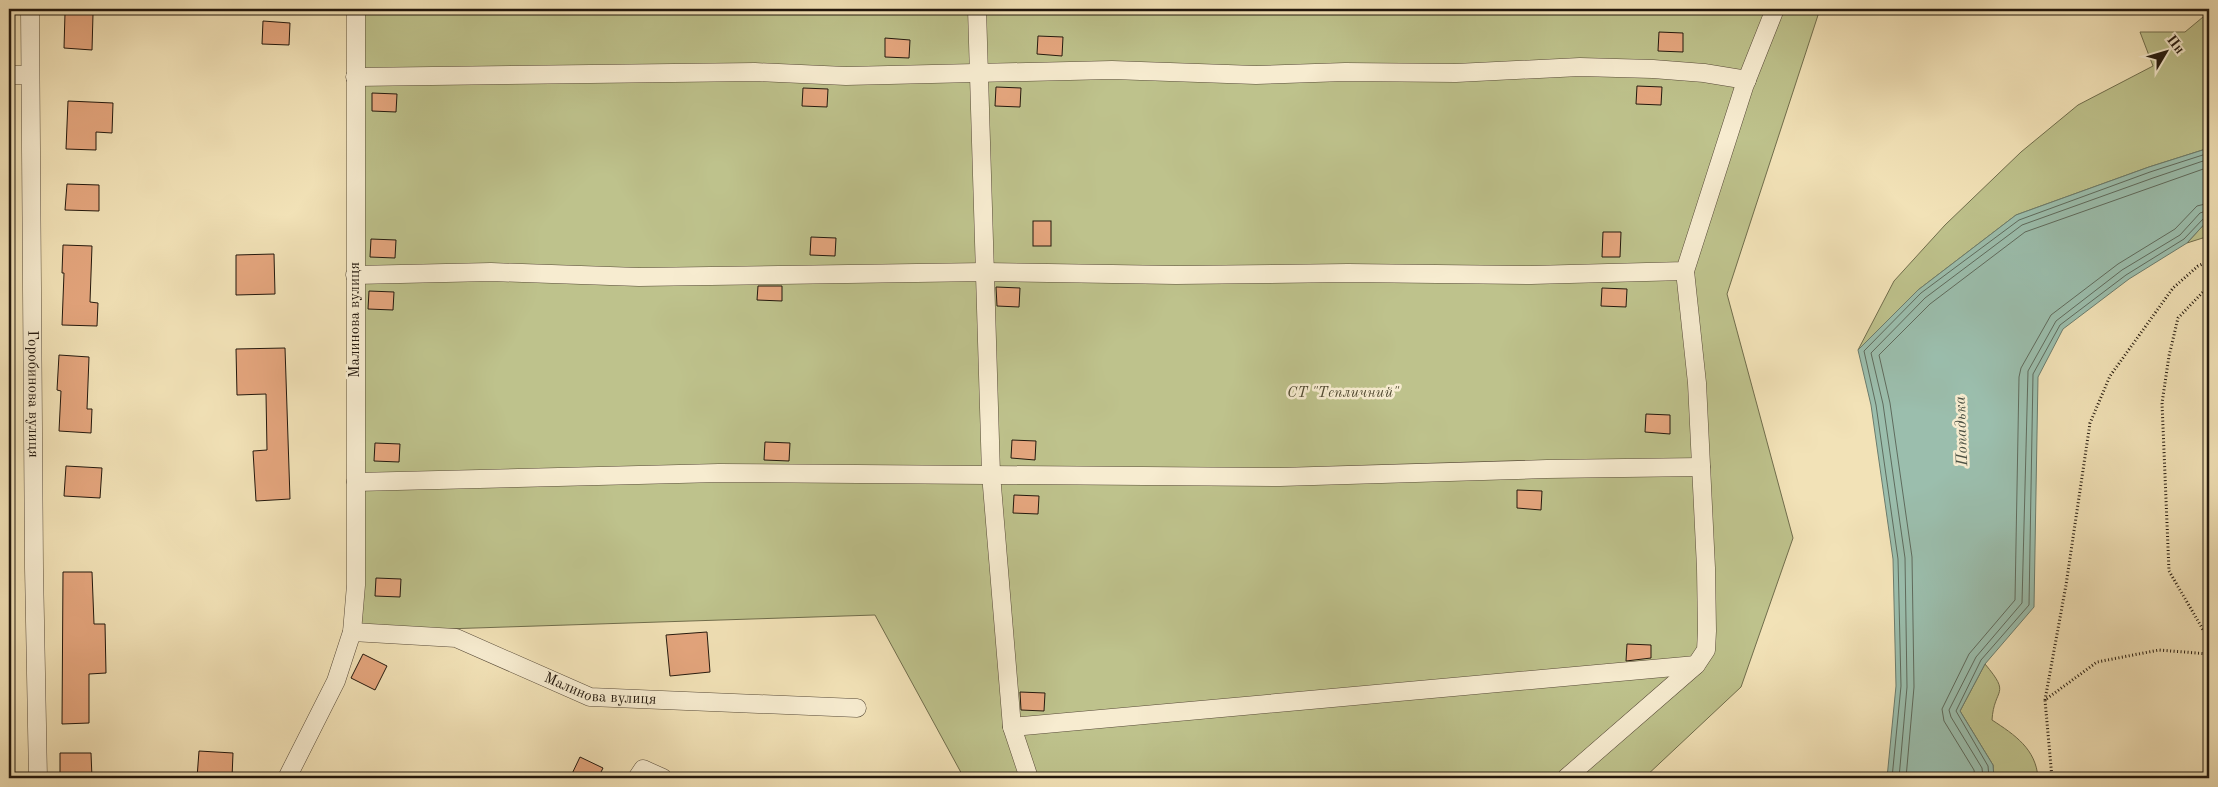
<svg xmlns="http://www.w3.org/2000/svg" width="2218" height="787" font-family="'Old Standard TT',serif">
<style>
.green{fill:#bec28c;stroke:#706d4c}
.water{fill:#9bbead;stroke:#6b7c6d}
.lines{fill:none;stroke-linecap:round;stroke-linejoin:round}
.shore{stroke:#5f6b5d;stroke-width:1}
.building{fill:#e5a67e;stroke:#23180d}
.minor-casing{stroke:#574a38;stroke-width:19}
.path{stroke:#23180d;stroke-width:3;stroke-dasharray:1 2.5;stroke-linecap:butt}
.minor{stroke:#f7ecd0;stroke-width:18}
.labels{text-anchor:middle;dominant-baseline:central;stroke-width:5;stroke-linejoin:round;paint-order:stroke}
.street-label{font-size:15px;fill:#23180d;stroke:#f7ecd0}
.park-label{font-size:15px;font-style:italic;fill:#524b33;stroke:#f7ecd0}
.water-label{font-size:16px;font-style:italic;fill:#4d5245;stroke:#f7ecd0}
</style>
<rect width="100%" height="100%" fill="#f2e2b7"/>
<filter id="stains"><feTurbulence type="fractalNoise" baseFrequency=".004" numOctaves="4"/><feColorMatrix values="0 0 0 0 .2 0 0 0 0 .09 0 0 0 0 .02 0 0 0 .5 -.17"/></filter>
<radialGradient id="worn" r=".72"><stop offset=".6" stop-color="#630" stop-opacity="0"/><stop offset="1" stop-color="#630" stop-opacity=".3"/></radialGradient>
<!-- green -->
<g class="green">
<polygon points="353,9 1820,9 1727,294 1793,538 1741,687 1644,778 964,778 875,615 352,632"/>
<polygon points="2209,12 2209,148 2149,167 2016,215 1918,290 1858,350 1894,281 1945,225 2021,152 2078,105 2153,66 2140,32 2185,32"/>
<polygon points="2209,219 2209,236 2187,243"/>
<path d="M 1985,664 C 2012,696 1994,687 1992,720 C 2015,735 2036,749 2038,778 L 1994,778 L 1993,765 L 1960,711 Z"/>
</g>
<!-- water -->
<polygon class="water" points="2209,148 2209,219 2187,243 2129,279 2063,329 2038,377 2034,607 1985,664 1960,711 1993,765 1994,778 1887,778 1896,686 1893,559 1871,405 1858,350 1918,290 2016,215 2149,167"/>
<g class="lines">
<!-- shore -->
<g class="shore">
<polyline points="1892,778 1901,686 1898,559 1876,405 1864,351 1921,293 2019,220 2150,172 2209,153"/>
<polyline points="1899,778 1907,687 1905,558 1883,404 1871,353 1925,298 2022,225 2153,178 2209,159"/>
<polyline points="1906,778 1914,687 1912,557 1890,403 1879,355 1930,304 2025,232 2209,167"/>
<polyline points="1975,778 1974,770 1944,721 1942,709 1969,654 2015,600 2019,377 2021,368 2051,315 2118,264 2175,229 2197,206 2209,203"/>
<polyline points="1983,778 1982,768 1951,717 1949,710 1976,657 2022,603 2028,371 2056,321 2122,270 2180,235 2200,213 2209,210"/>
<polyline points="1989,778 1988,766 1956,711 1981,660 2029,605 2033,374 2060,325 2126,275 2184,239 2204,218 2209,216"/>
</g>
</g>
<!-- building -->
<g class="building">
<polygon points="65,13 93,14 92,50 64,48"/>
<polygon points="263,21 290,23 289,45 262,44"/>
<polygon points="1659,32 1683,33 1683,52 1658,51"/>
<polygon points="1038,36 1063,37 1062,56 1037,54"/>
<polygon points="885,38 910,40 909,58 885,57"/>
<polygon points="1637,86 1662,87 1661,105 1636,104"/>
<polygon points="996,87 1021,88 1020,107 995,106"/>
<polygon points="803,88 828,89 827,107 802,106"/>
<polygon points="372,93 397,94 396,112 372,111"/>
<polygon points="68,101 113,103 112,133 96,132 96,150 66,149"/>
<polygon points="67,184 99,185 99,211 65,210"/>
<rect x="1033" y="221" width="18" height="25"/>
<polygon points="1603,232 1621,232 1620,257 1602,257"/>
<polygon points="811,237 836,238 835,256 810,255"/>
<polygon points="371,239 396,240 395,258 370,257"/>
<polygon points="63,245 92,246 90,302 98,303 97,326 62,325 64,273 62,273"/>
<polygon points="274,254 275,294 236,295 236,255"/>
<polygon points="758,286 782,286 782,301 757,300"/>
<polygon points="996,287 1020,288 1019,307 997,306"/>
<polygon points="1602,288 1627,289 1626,307 1601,306"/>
<polygon points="369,291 394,292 393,310 368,309"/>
<polygon points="285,348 290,499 256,501 253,451 267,450 266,394 237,395 236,349"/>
<polygon points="59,355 89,357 87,409 92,409 91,433 59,431 61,391 57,390"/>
<polygon points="1646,414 1670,415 1670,434 1645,432"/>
<polygon points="1012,440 1036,441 1035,460 1011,458"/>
<polygon points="765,442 790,443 789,461 764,460"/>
<polygon points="375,443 400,444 399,462 374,461"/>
<polygon points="66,466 102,468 100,498 64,496"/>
<polygon points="1517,490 1542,491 1541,510 1517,508"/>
<polygon points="1014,495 1039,496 1038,514 1013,513"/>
<polygon points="63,572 92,572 94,624 105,624 106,673 89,674 89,723 62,724"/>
<polygon points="376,578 401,579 400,597 375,596"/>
<polygon points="707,632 710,672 670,676 666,635"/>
<polygon points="1627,644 1651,645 1651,658 1626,661"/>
<polygon points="363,654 387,666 375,690 351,678"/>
<polygon points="1020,692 1045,693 1044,711 1021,710"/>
<polygon points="199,751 233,753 232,778 197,778"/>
<polygon points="60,753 91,753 92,778 60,778"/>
<polygon points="580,757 603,768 598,778 570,778"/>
</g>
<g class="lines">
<!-- minor casing -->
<g class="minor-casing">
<g id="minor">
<path id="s1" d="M 30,9 L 34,568 L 38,778"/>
<polyline points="977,9 991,474 1012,727 1029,778"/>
<polyline points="9,75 29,75"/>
<polyline points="355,77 755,72 846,76 1112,70 1256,75 1345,72 1456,73 1580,67 1653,69 1704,73 1747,80"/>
<polyline points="355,275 491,272 639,277 985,272 1176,275 1348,273 1531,275 1685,271 1744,87 1775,9"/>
<polyline points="356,482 719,473 1280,477 1547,469 1701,467"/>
<path id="s2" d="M 352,632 L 456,638 L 590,697 L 857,708"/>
<polyline points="1012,727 1696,665"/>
<polyline points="287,778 336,681 352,632 356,585 356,9"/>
<polyline points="637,778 643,769 663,778"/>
<polyline points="1566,778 1696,665 1706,650 1707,631 1706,568 1697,383 1685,271"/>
</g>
</g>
<!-- path -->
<g class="path">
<polyline points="2209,289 2203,292 2178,318 2169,356 2162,403 2169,571 2205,633 2209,635"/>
<polyline points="2045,700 2066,585 2090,423 2110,376 2173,288 2198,266 2209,261"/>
<polyline points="2052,778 2045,700 2097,662 2159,650 2209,654"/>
</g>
<!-- minor -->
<use href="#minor" class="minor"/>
</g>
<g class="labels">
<!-- street labels -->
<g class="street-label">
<text transform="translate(355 320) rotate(-90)">Малинова вулиця</text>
<text stroke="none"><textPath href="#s1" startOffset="385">Горобинова вулиця</textPath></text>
<text stroke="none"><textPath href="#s2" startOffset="259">Малинова вулиця</textPath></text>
</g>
<!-- park labels -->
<g class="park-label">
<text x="1343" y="393">СТ "Тепличний"</text>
</g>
<!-- water labels -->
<g class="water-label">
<text transform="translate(1962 431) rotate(-92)">Попадька</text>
</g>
</g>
<!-- margin -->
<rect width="2218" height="787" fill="none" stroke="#f2e2b7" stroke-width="30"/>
<rect x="10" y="10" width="2198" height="767" fill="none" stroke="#23180d" stroke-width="2.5"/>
<rect x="15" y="15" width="2188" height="757" fill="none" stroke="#23180d"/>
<!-- north arrow -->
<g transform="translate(2166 52) rotate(52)" stroke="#f7ecd0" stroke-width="4" paint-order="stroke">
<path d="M0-4L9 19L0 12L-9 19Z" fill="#23180d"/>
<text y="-8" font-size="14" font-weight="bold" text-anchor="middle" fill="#23180d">Пн</text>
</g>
<rect width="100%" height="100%" filter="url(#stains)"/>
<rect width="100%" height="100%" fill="url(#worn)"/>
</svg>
